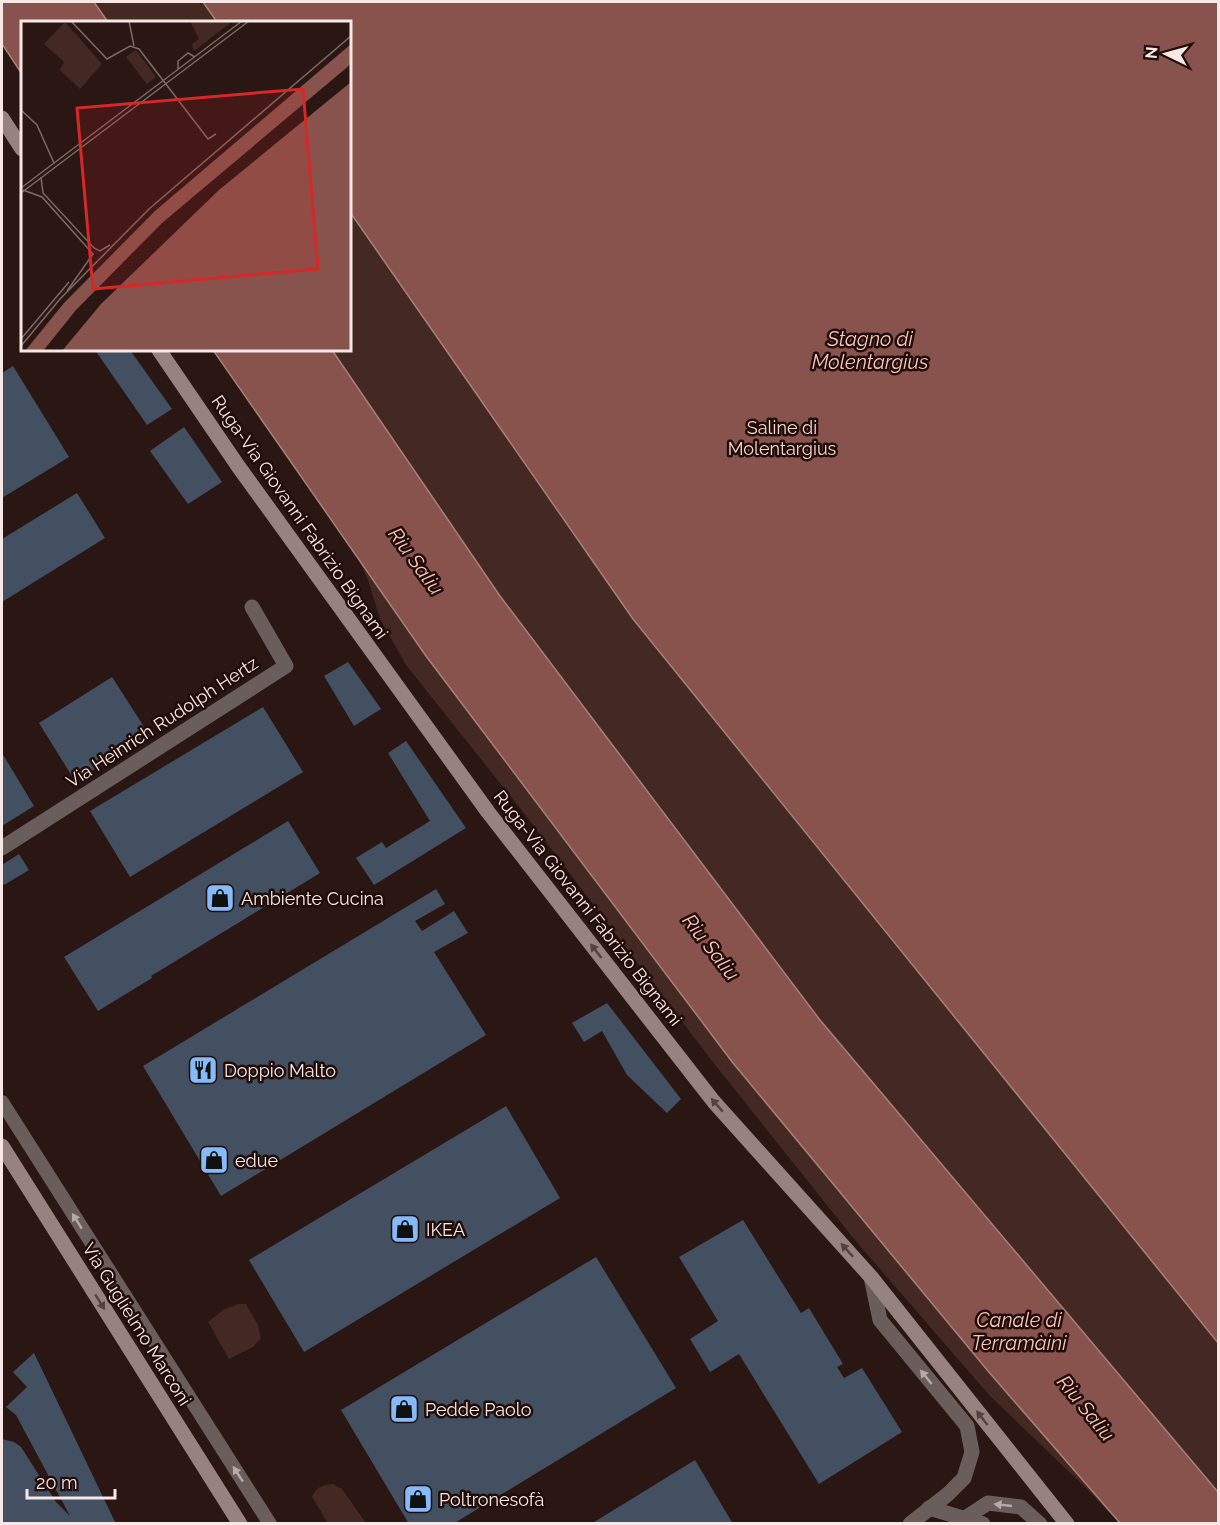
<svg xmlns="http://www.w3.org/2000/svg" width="1220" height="1525" font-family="Raleway,sans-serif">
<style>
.green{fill:#442823}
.water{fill:#87534c;stroke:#a9807a;stroke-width:1.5}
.building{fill:#425062}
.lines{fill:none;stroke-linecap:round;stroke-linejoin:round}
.lane{stroke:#695e5c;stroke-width:14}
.street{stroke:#695e5c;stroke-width:15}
.secondary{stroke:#968380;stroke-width:15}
.oneway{fill:#55423f}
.oneway2{fill:#b7aaa7}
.labels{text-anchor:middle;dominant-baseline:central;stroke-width:5;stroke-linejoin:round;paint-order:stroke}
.park-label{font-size:18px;fill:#f8d5cf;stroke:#200d0a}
.street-label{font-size:18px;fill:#f7e8e5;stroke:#200d0a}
.poi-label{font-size:18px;fill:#f7e8e5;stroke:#200d0a;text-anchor:start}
.water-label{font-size:20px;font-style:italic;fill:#f9c5bd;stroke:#200d0a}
.inset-road{fill:none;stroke:#7c6a67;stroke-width:1.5}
.view{fill:#d62828;fill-opacity:0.15;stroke:#d62828;stroke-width:3}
.inset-edge{fill:none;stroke:#f7e8e5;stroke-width:3}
</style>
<rect width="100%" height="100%" fill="#2a1613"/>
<!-- green -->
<g class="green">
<polygon points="2,2 1218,2 1218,1523 1119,1523 1088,1490 989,1395 854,1239 712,1061 527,817 406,665 380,619 368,580 343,523 232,350 350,350 350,22 22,22"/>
<polygon points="238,1304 246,1304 258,1325 261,1338 253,1347 229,1359 208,1322 223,1310"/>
<path d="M 333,1484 L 342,1489 L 366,1523 L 328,1523 L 312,1497 C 316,1487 322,1485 333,1484 Z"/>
</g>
<!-- water -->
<g class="water">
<polygon points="2,2 94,2 108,22 22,22 22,74 2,44"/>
<polygon points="203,2 1218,2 1218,1343 633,619 350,212 350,22 217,22"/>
<polygon points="213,350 332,350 500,596 820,1020 1218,1492 1218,1523 1120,1523 988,1371 733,1063 426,656"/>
</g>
<!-- building -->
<g class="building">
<polygon points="95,350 130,350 172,409 147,425"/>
<polygon points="13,366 69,457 2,498 2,373"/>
<polygon points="184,427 222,482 188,504 150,451"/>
<polygon points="77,493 105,538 2,602 2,539"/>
<polygon points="348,662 381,709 354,726 324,676"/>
<polygon points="112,677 150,736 75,781 39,723"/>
<polygon points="263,707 303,772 130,877 90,811"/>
<polygon points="406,741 466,828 374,885 356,858 382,842 386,848 430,821 388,753"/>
<polygon points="2,753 34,806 2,826"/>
<polygon points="288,821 320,873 151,976 152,978 98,1011 64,957"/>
<polygon points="19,854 29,870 4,885 2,881 2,865"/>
<polygon points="436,889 445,904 415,921 422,931 454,911 468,933 434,952 486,1035 221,1196 143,1066"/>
<polygon points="607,1003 681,1099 667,1113 627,1075 602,1031 584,1042 572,1023"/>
<polygon points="506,1106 560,1198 304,1352 249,1260"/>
<polygon points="743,1220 801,1313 809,1308 843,1364 837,1367 844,1378 862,1368 902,1432 819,1484 739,1354 710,1372 690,1339 718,1321 679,1257"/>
<polygon points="596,1257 676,1388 453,1524 409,1524 341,1410"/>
<polygon points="34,1353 116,1524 2,1524 2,1439 14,1442 21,1447 56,1502 70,1516 16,1415 6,1407 27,1387 13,1372"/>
<polygon points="695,1460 733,1524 591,1524"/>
</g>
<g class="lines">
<!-- lane -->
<polyline class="lane" points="2,1102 270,1524"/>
<!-- street -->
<g class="street">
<polyline points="2,848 286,666 252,607"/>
<polyline points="871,1277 880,1320 967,1426 972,1452 964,1478 948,1494 910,1524"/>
<polyline points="929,1508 983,1524"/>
<polyline points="956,1524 988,1503 1021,1507 1040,1524"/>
</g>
<!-- secondary -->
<g class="secondary">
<polyline points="2,118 22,149"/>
<polyline points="159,350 238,466 488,812 714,1102 871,1277 1067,1524"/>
<polyline points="2,1146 240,1524"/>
</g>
</g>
<!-- one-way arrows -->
<defs><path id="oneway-solid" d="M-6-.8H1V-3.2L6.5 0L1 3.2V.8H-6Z" transform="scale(1.5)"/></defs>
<g class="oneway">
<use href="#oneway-solid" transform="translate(596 951) rotate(-128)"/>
<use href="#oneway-solid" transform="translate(717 1105) rotate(-131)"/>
<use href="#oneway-solid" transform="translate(847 1250) rotate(-132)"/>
<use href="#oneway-solid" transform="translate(100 1302) rotate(58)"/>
<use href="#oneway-solid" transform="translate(982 1418) rotate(-128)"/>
</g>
<g class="oneway2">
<use href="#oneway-solid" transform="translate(77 1221) rotate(-122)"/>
<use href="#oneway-solid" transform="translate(926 1377) rotate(-129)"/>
<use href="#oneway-solid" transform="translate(238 1474) rotate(-123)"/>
<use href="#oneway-solid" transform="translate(1003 1505) rotate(-174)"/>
</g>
<!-- icons -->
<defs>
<g id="shop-square" transform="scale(1.5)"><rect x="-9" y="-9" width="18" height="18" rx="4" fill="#86bbfb" stroke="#200d0a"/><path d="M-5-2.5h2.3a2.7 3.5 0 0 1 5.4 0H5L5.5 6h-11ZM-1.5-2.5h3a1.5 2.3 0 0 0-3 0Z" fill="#111"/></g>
<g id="restaurant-square" transform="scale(1.5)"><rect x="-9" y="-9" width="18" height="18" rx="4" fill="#86bbfb" stroke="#200d0a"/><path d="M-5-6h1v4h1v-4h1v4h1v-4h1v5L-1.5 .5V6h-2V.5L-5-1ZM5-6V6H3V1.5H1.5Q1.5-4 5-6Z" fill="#111"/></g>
</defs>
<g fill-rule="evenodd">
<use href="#shop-square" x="220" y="898"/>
<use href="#restaurant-square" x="203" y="1070"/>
<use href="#shop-square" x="214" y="1160"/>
<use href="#shop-square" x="405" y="1229"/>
<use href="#shop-square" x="404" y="1409"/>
<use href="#shop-square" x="418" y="1499"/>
</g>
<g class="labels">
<!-- park labels -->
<g class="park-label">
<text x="782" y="427">Saline di<tspan x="782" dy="21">Molentargius</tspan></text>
</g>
<!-- street labels -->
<g class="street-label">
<text transform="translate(300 517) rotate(55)">Ruga-Via Giovanni Fabrizio Bignami</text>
<text transform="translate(162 722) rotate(-33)">Via Heinrich Rudolph Hertz</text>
<text transform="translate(588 908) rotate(52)">Ruga-Via Giovanni Fabrizio Bignami</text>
<text transform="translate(137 1324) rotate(58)">Via Guglielmo Marconi</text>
</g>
<!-- poi labels -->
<g class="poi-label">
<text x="241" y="898">Ambiente Cucina</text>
<text x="224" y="1070">Doppio Malto</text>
<text x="235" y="1160">edue</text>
<text x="426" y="1229">IKEA</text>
<text x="425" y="1409">Pedde Paolo</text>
<text x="439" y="1499">Poltronesofà</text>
</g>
<!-- water labels -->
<g class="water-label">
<text x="870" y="339">Stagno di<tspan x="870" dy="23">Molentargius</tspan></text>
<text transform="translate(416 561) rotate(54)">Riu Saliu</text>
<text transform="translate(711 947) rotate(52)">Riu Saliu</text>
<text x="1019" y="1320">Canale di<tspan x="1019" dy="23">Terramàini</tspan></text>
<text transform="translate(1086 1408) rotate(51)">Riu Saliu</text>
</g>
</g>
<!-- overview -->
<g transform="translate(21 21)">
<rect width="330" height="330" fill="#2a1613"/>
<path d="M 169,0 L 212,0 L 173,30 L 171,23 L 178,18 ZM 44,1 L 81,43 L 59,68 L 39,49 L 43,41 L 23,23 ZM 115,29 L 135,56 L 126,63 L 105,36 Z" fill="#442823"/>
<path d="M 330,23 L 330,43 L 141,202 L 55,289 L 22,330 L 4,330 L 43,282 L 134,190 ZM 330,61 L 330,330 L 41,330 L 80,283 L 198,169 Z" fill="#87534c"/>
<path class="inset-road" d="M 50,0 L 86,38 L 109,25 L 118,28 L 187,118 L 195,113M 108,0 L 113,25M 157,48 L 157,40 L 167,32 L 174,36M 0,89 L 16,104 L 33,142M 20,156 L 22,172 L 73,227 L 79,230 L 89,224M 0,167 L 221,0M 2,169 L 21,176 L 72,233 L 46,270M 0,172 L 228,0M 0,318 L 48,261M 0,325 L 39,278 L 128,188 L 330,15"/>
<path class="view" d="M 282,68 L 297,248 L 72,268 L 56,87 Z"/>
<rect width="330" height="330" class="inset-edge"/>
</g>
<!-- border -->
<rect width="1220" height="1525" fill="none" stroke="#f7e8e5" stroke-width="6"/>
<!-- north arrow -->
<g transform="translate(1166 54) rotate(275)" stroke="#200d0a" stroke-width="4.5" paint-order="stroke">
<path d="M0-4.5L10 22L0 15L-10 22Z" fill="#f7e8e5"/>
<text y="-9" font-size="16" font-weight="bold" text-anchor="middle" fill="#f7e8e5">N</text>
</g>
<!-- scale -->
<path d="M27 1489v9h88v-9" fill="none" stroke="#f7e8e5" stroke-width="3"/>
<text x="36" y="1489" font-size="18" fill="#f7e8e5" stroke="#200d0a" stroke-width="4.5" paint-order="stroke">20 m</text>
</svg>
